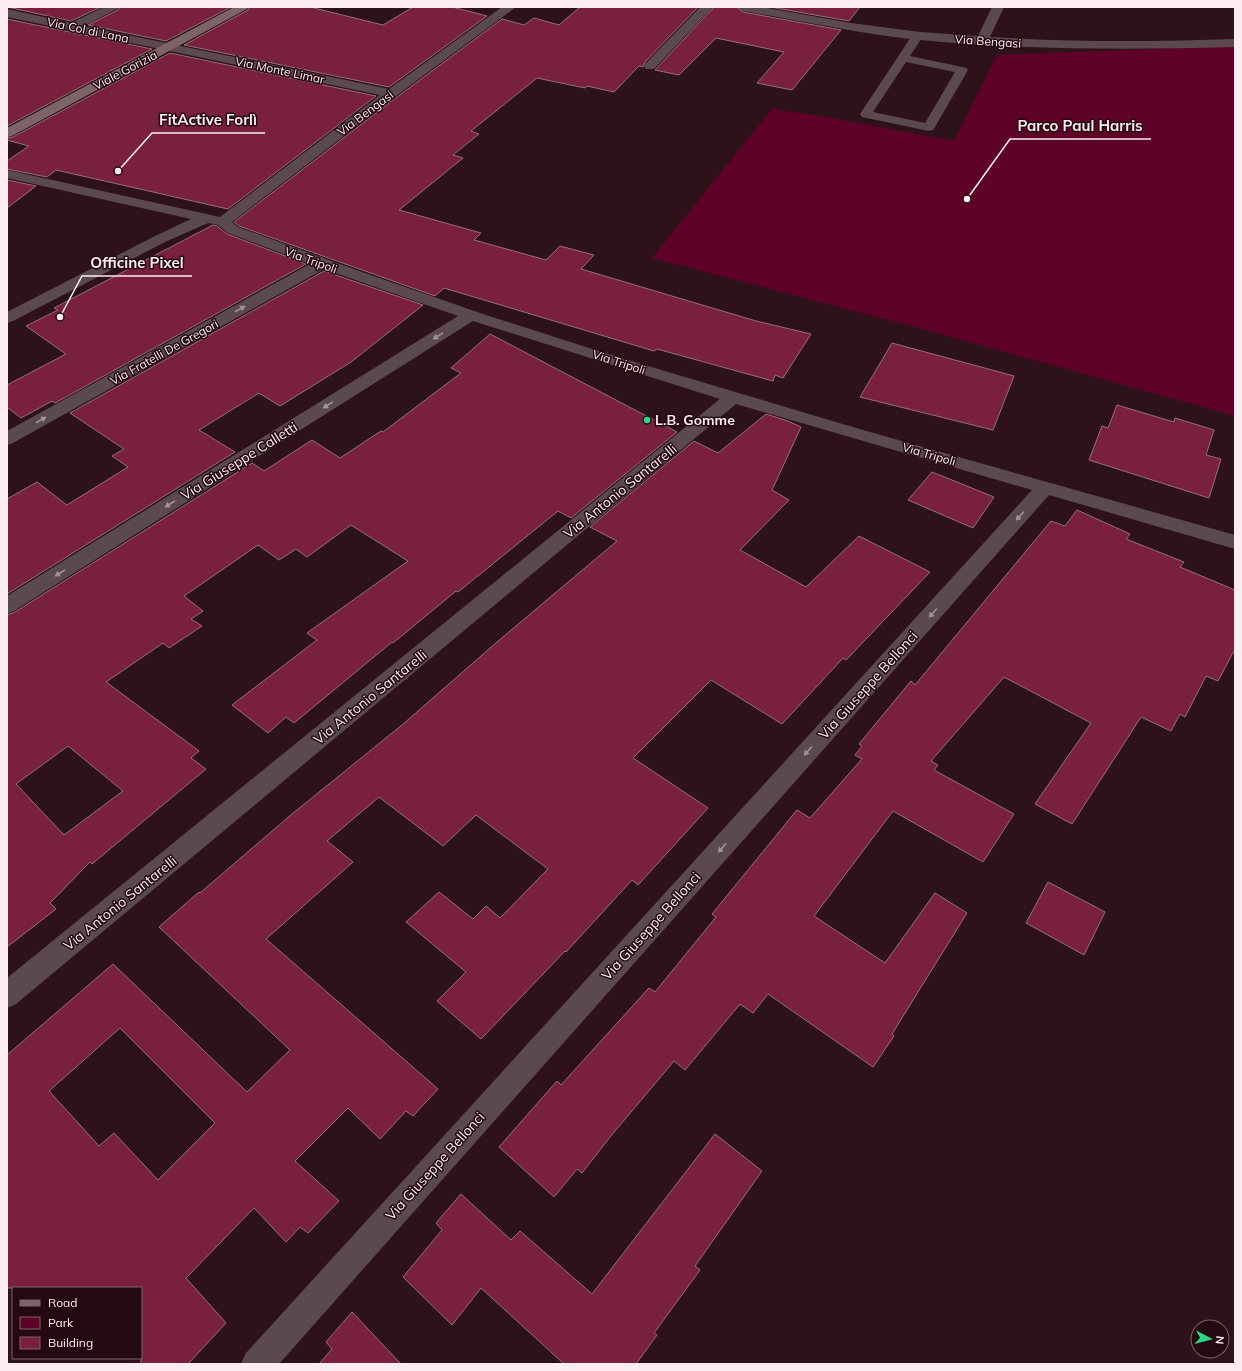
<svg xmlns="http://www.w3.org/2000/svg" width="1242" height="1371" font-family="Mulish,sans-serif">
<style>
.green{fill:#5e0227}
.building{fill:#79203c;stroke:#957077;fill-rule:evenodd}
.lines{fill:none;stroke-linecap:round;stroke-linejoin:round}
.lane{fill:#5a4a4d;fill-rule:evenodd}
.street{fill:#5a4a4d;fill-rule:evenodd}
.secondary{fill:#7c6468;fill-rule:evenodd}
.oneway{fill:#a49396}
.poi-dot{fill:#28d885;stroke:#240910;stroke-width:1.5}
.labels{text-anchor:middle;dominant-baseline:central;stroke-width:3;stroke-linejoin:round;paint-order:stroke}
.far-street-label{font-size:12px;fill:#feedf0;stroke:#240910}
.poi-label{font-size:14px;font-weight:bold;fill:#feedf0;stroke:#240910;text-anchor:start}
.street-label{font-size:14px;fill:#feedf0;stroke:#240910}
.leader{fill:none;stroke:#feedf0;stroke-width:1.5}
.callout-dot{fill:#feedf0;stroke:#240910;stroke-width:1.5}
.callout-label{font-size:15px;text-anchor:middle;font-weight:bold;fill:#feedf0;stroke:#240910;stroke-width:3;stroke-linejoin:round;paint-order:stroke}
</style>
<rect width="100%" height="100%" fill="#2e1219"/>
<!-- green -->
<polygon class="green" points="1235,46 1235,416 919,328 652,258 772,109 820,116 954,141 997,55"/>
<!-- building -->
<g class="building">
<polygon points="7,7 101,7 71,21"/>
<polygon points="120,7 231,7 166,41 88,25 118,10"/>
<polygon points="250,7 310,7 383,25 413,7 452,7 487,16 389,87 184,45 248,10"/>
<polygon points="580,7 698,7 645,62 643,67 639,66 614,92 587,86 585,88 537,78 471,131 479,134 453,155 463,158 399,210 481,233 474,240 546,260 560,246 594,255 581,269 756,321 811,334 783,378 775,375 773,381 657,349 654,351 444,288 435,296 239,226 234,222 397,97 502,19 524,25 534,18 559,25"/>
<polygon points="714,7 736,7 743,12 841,30 792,90 757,83 784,52 716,38 679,75 655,70"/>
<polygon points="770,7 860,7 849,21"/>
<polygon points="7,19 152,49 7,126"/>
<polygon points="170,53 376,96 228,209 56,170 47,177 7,169 7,161 29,146 7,140 7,138 13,137"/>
<polygon points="7,180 36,186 7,208"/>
<polygon points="213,225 217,226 227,234 306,264 55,403 52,401 21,418 7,407 7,385 66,354 26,326 58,310 54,308"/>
<polygon points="324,271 423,305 351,362 280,406 259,393 199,430 235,452 7,594 7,499 37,482 67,505 128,467 112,456 124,449 70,413"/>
<path d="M 490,334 L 677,432 L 571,518 L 558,511 L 458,592 L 456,591 L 393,643 L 392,642 L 294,723 L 286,717 L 268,733 L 232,705 L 317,640 L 307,633 L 408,561 L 351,525 L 307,557 L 296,549 L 279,560 L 258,545 L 184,596 L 203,611 L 191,619 L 202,626 L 169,648 L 163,643 L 106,682 L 199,751 L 191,758 L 206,769 L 92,864 L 90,862 L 50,903 L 56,909 L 7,947 L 7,615 L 15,612 L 252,463 L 264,471 L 312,440 L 340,458 L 381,431 L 383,432 L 461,373 L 451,368 ZM 68,746 L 123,791 L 64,835 L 16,784 Z"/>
<polygon points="892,343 1014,376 993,430 860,397"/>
<polygon points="1117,405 1174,422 1175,418 1214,430 1206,455 1221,459 1209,498 1089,460 1102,426 1108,428"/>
<path d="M 766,414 L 788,421 L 801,427 L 772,490 L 789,500 L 740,550 L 806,587 L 859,536 L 930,572 L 846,660 L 843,658 L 782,724 L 711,680 L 633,758 L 708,808 L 638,885 L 632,880 L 566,952 L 565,951 L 481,1039 L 437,1001 L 466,972 L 406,922 L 439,892 L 473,919 L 486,906 L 500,918 L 548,869 L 476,815 L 443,846 L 379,797 L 327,841 L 353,862 L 266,939 L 438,1089 L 413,1116 L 406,1111 L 380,1139 L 348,1108 L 295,1161 L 339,1201 L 308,1233 L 300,1227 L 286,1242 L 254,1208 L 186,1278 L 226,1323 L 188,1364 L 141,1364 L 141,1288 L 7,1288 L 7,1055 L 113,964 L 247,1092 L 290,1050 L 159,927 L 199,892 L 200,893 L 292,814 L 402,725 L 497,642 L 617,541 L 590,527 L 694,441 L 718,453 ZM 120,1028 L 215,1123 L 158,1180 L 114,1133 L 99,1146 L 49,1091 Z"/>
<polygon points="932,472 994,497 973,528 908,500"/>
<polygon points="1077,510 1130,534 1126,539 1184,562 1180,567 1235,590 1235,649 1218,681 1206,676 1185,717 1180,714 1171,731 1141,717 1072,824 1035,804 1091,723 1004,677 931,761 938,765 934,770 1014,814 983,862 893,811 814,916 885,963 935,893 967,913 892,1034 894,1036 873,1067 768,994 753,1013 740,1004 685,1070 674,1061 610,1137 582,1173 577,1169 554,1197 499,1147 557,1081 561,1085 649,988 655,992 716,917 712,914 797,810 810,818 862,759 855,755 862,746 859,744 911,681 915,685 1051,521 1065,526"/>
<polygon points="1048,882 1105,912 1084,955 1026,923"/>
<polygon points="715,1134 762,1171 695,1266 700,1270 654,1333 657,1335 636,1364 564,1364 481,1288 452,1325 403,1277 442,1230 436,1223 461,1194 511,1240 520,1231 592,1294"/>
<polygon points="352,1312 401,1364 319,1364 332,1349 326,1342"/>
</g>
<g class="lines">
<!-- lane -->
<path class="lane" d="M 917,33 L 923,36 L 910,56 L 962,67 L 966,68 L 968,70 L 935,127 L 933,130 L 929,131 L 862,117 L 860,114 L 913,34 ZM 906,62 L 955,72 L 925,123 L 873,112 Z"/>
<!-- street -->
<g class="street">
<polygon points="104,7 119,7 117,9 84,26 389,89 502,7 516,7 396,96 232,222 238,227 362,272 486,315 611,355 863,430 1235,535 1235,549 1049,495 279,1364 241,1364 246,1353 1032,490 736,404 16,1004 7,1008 7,978 720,399 473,321 14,611 7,614 7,596 458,316 324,269 13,443 7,445 7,431 310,264 228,233 218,225 208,223 165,242 13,321 7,323 7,312 155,236 191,219 7,178 7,170 220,217 380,95 7,17 7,9 71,23"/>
<polygon points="700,7 713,7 654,69 646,69 644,66 646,63"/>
<path d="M 737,7 L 762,7 L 851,23 L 920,32 L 978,36 L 992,7 L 1004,7 L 990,37 C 1072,42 1153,42 1235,39 L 1235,47 C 1130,50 1025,50 920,40 C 860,34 802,21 743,11 L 739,9 Z"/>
</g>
<!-- secondary -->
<polygon class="secondary" points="234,7 249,7 247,9 12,136 7,137 7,128"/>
</g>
<!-- one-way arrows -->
<defs><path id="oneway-solid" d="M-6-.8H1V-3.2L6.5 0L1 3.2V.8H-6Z"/></defs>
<g class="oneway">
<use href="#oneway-solid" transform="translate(240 309) rotate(-29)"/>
<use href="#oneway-solid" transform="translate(438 336) rotate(148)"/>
<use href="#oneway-solid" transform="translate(328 405) rotate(148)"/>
<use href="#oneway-solid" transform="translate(41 420) rotate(-29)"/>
<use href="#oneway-solid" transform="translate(170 504) rotate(148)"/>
<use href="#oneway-solid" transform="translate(1020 516) rotate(132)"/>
<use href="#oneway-solid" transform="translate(60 573) rotate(148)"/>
<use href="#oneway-solid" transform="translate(933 613) rotate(132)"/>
<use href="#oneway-solid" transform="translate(808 751) rotate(132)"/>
<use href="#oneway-solid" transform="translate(722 848) rotate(132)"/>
</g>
<!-- markers -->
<circle class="poi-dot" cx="647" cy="420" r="4"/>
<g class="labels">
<!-- far-street labels -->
<g class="far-street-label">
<text transform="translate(88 30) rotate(12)">Via Col di Lana</text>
<text transform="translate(988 41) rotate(4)">Via Bengasi</text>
<text transform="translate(125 70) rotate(-28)">Viale Gorizia</text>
<text transform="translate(280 70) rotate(12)">Via Monte Limar</text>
<text transform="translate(365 113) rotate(-37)">Via Bengasi</text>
<text transform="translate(311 260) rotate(20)">Via Tripoli</text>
<text transform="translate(164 352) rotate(-29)">Via Fratelli De Gregori</text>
<text transform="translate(619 362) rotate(18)">Via Tripoli</text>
<text transform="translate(929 454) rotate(16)">Via Tripoli</text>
</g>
<!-- poi labels -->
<g class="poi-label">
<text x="655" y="420">L.B. Gomme</text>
</g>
<!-- street labels -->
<g class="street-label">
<text transform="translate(239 461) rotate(-32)">Via Giuseppe Calletti</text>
<text transform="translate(620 491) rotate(-39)">Via Antonio Santarelli</text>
<text transform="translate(868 685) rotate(-48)">Via Giuseppe Bellonci</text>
<text transform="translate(370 697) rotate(-39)">Via Antonio Santarelli</text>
<text transform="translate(120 903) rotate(-39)">Via Antonio Santarelli</text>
<text transform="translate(651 926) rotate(-48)">Via Giuseppe Bellonci</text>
<text transform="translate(435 1166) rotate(-48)">Via Giuseppe Bellonci</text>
</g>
</g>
<!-- callouts -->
<path class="leader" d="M118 171L152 133H265M967 199L1010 139H1151M60 317L82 276H192"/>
<g class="callout-dot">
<circle cx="118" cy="171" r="4"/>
<circle cx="967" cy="199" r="4"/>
<circle cx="60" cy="317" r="4"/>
</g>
<g class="callout-label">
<text x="208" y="125">FitActive Forlì</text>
<text x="1080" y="131">Parco Paul Harris</text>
<text x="137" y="268">Officine Pixel</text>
</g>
<!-- border -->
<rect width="1242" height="1371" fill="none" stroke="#feedf0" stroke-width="16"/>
<!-- legend -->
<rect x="12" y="1287" width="130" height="72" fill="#240910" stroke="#7b646a"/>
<rect x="20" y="1300" width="20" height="6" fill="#7c6468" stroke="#7b646a"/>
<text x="48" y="1307" font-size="12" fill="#feedf0">Road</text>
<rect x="20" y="1317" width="20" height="12" fill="#5e0227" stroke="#7b646a"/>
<text x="48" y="1327" font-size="12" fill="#feedf0">Park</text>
<rect x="20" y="1337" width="20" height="12" fill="#79203c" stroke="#7b646a"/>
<text x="48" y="1347" font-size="12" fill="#feedf0">Building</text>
<!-- north arrow -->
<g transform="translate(1210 1339) rotate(97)"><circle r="19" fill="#240910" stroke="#7b646a"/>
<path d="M0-3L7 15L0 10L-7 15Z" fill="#28d885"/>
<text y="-6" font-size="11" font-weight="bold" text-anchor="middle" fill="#feedf0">N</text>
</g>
</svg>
